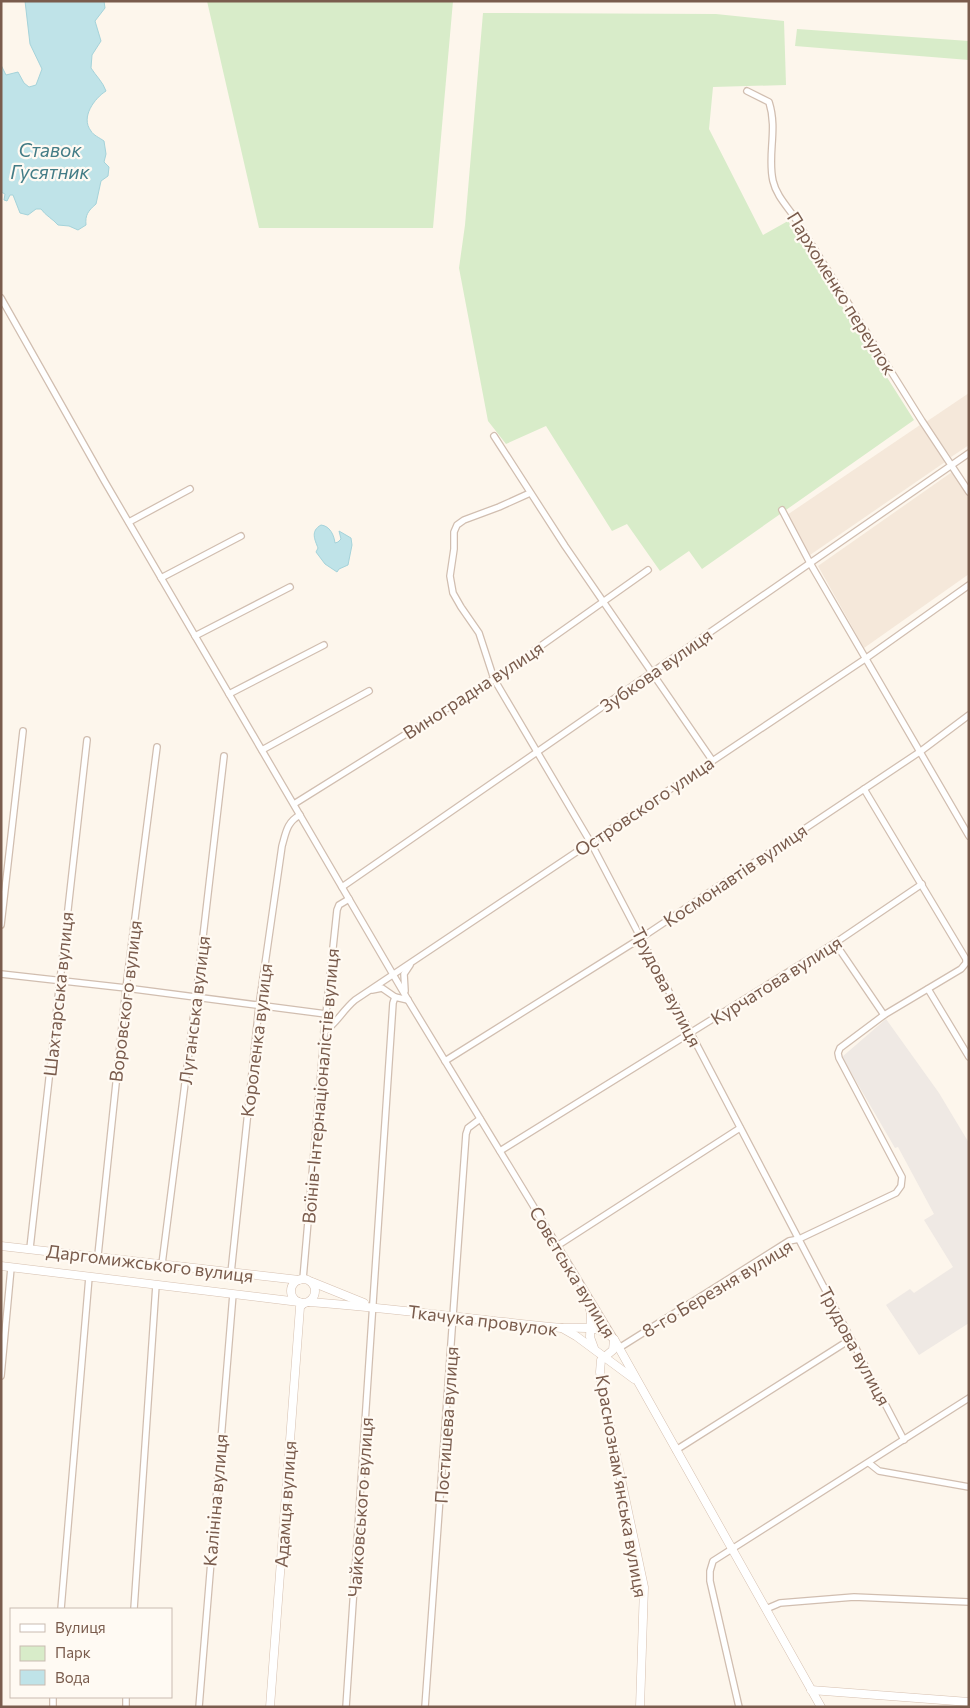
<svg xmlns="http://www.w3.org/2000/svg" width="970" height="1708" font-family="Commissioner,sans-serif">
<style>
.residential{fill:#f5e8da}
.industrial{fill:#efe9e4}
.green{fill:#d8ecc9}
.water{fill:#bfe3e8;stroke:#a5d3da}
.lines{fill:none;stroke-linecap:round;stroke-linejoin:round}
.street-casing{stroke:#d1beb0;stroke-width:8}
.secondary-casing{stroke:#d6c0b0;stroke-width:9}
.street{stroke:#fff;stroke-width:5.5}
.secondary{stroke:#fff;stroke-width:8}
.labels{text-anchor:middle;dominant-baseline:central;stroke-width:4.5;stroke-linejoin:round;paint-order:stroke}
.street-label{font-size:18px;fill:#7a5c4d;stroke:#fffaf3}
.water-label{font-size:19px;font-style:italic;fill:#437c86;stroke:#fffaf3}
</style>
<rect width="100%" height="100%" fill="#fdf6ec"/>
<!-- residential -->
<g class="residential">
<polygon points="969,393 969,445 951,457 926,422"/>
<polygon points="920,425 945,462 810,555 787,515"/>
<polygon points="952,472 969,497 969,574 864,648 818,566"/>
</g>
<!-- industrial -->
<polygon class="industrial" points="886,1019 939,1093 969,1143 969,1323 919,1355 886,1305 910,1289 914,1293 953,1267 924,1220 934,1214 898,1147 895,1148 842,1057"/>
<!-- green -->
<g class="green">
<polygon points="207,1 453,1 433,228 259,228"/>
<polygon points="483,13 716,14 784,21 786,85 713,87 709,129 763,235 788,221 914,420 702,569 689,551 660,571 627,524 612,531 546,426 506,444 488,421 459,268 465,225"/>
<polygon points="797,29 969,41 969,60 795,46"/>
</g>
<!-- water -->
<g class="water">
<path d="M 25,1 L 104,1 L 105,8 L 95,21 L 101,41 L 92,55 L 91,68 C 96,76 103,82 106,91 C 95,98 80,117 91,131 C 93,135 100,138 104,141 L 106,154 L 104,162 L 109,167 L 108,176 L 101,181 L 96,204 C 88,211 85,215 86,225 L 78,230 L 69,226 L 58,225 C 53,219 46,216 41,209 L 36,209 L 28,215 L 20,213 L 13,195 L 10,195 L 7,201 L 4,200 L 5,194 L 1,192 L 1,65 L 6,75 L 18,72 L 24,83 L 29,87 L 36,85 L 42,69 L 30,44 Z"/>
<path d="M 321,525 C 330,526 334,535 335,543 L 338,542 L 341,539 L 339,531 L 351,538 L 352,545 L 348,565 L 339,569 L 337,572 L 325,564 L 316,552 L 318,548 C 315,540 310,531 321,525 Z"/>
</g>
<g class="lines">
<!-- street casing -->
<g class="street-casing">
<g id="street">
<path d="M 747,91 L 769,102 C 778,130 767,155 773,181 C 776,194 785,204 793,215 L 922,421 L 969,492"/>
<polyline points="1,298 105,482 408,1000 613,1337"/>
<polyline points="494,436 565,546 712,760"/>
<polyline points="530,493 499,507 464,520 457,525 454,532 454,549 450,576 453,593 461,607 479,633 494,679 591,843 904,1440"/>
<polyline points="782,510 810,563 969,836"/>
<polyline points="129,522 190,489"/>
<polyline points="161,578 241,536"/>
<polyline points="195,636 290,587"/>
<polyline points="229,694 324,645"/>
<polyline points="262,750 369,691"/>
<polyline points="294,804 494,679 648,570"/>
<polyline points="342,887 969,453"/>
<polyline points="1,925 23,731"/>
<polyline points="835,943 884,1015"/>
<polyline points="1,974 126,988 326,1014"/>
<polyline points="928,989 969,1057"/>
<polyline points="372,990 382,988 395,997"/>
<polyline points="405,991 404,974 410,965"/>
<path d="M 324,1032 C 336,1024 343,1010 355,1000 L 865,659 L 969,585"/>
<polyline points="445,1061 641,938 921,751 969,715"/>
<polyline points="500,1151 835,943 922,884"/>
<polyline points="557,1246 740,1128"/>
<polyline points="30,1248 87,740"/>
<polyline points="98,1255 126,988 157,747"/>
<polyline points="162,1264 196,997 224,756"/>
<path d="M 231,1273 L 259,1006 L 282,846 C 286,832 287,822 300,815"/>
<polyline points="303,1279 326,1014 337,910 339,905 349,899"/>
<polyline points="619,1348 789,1241 799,1239 896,1193 901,1186 902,1177 839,1058 838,1053 840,1048 884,1015 961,969 966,963 966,959 864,789"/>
<polyline points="1,1376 11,1268"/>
<polyline points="676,1450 851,1339"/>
<polyline points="869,1463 879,1471 969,1487"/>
<polyline points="61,1609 89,1277"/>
<polyline points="134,1609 156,1285"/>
<polyline points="766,1609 780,1603 854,1597 969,1602"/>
<polyline points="53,1707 53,1697"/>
<polyline points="126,1707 126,1697"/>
<polyline points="199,1707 233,1294"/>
<polyline points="346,1707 393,1003 395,997 408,1000"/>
<polyline points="425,1707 466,1134 468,1128 480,1119"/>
<polyline points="739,1707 710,1581 710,1571 713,1561 969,1398"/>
</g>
</g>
<!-- secondary casing -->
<g class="secondary-casing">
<g id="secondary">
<polyline points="1,1246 299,1280"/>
<polyline points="1,1266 299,1302"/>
<circle cx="303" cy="1291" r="12"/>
<polyline points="312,1282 364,1303"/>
<polyline points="587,1296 591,1314 590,1337 594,1348"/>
<path d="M 309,1302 C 393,1308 477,1320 562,1328 L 576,1336 L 634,1379"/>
<path d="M 562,1328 C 580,1328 600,1325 614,1339 L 821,1707"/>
<polyline points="614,1340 613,1350 601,1360 600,1372 602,1389 644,1587 640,1707"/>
<polyline points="811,1690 969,1702"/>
<polyline points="270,1707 300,1307 304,1303"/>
</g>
</g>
<!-- street -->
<use href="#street" class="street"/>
<!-- secondary -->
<use href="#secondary" class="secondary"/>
</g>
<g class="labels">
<!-- street labels -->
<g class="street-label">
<text transform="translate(842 293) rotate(58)">Пархоменко переулок</text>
<text transform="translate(656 670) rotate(-35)">Зубкова вулиця</text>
<text transform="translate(473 690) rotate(-33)">Виноградна вулиця</text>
<text transform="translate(644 806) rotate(-34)">Островского улица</text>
<text transform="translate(735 875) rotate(-34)">Космонавтів вулиця</text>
<text transform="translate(776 980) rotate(-32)">Курчатова вулиця</text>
<text transform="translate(667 987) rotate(63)">Трудова вулиця</text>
<text transform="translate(58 994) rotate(-84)">Шахтарська вулиця</text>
<text transform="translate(125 1001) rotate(-83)">Воровского вулиця</text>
<text transform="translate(194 1010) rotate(-83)">Луганська вулиця</text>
<text transform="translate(256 1040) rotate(-83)">Короленка вулиця</text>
<text transform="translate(320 1086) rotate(-85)">Воїнів-Інтернаціоналістів вулиця</text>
<text transform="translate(150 1263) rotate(7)">Даргомижського вулиця</text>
<text transform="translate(573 1272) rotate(59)">Совєтська вулиця</text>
<text transform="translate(717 1288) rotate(-31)">8-го Березня вулиця</text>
<text transform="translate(483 1320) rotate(7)">Ткачука провулок</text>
<text transform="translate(855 1346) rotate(62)">Трудова вулиця</text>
<text transform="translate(446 1425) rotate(-86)">Постишева вулиця</text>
<text transform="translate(622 1486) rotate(80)">Краснознамʼянська вулиця</text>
<text transform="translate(215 1500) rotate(-85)">Калініна вулиця</text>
<text transform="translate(285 1504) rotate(-86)">Адамця вулиця</text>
<text transform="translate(360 1507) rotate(-86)">Чайковського вулиця</text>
</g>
<!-- water labels -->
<g class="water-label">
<text x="50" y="149">Ставок<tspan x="50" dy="22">Гусятник</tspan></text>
</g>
</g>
<!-- border -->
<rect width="970" height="1708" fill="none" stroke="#7a5c4d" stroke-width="5"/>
<!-- legend -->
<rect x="10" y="1608" width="162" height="90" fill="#fffaf3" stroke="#cabbb1"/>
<rect x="20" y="1624" width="25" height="8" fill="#ffffff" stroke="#cabbb1"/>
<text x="55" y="1633" font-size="15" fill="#7a5c4d">Вулиця</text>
<rect x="20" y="1646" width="25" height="15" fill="#d8ecc9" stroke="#cabbb1"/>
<text x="55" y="1658" font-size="15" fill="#7a5c4d">Парк</text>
<rect x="20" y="1670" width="25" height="15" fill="#bfe3e8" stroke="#cabbb1"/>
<text x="55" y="1683" font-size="15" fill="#7a5c4d">Вода</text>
</svg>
